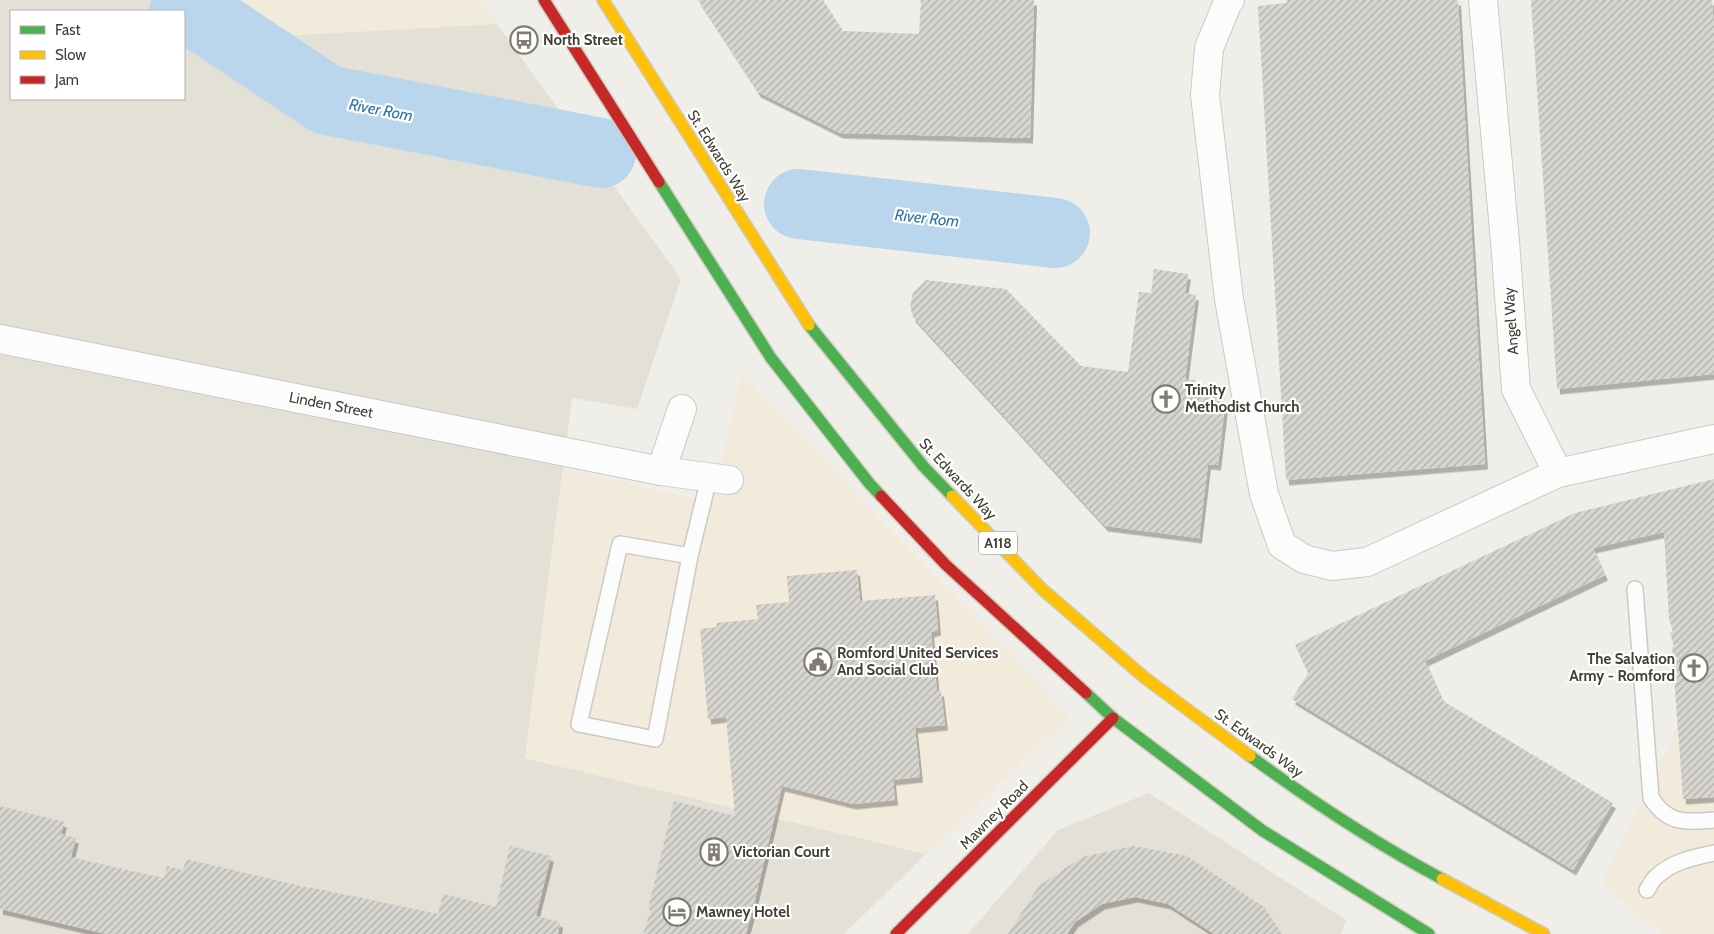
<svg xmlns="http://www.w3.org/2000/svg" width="1714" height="934" font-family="Cabin,sans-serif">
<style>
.residential{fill:#e3e0d6;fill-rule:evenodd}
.commercial{fill:#f2eadb}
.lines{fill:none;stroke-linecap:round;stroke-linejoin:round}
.river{stroke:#bad6ec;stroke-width:70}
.building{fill:url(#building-hatch);filter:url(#shadow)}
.lane-casing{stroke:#cbcac4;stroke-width:18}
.street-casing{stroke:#cbcac4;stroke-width:30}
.fast-casing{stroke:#cecbc0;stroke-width:14}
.slow-casing{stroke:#cecbc0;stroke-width:14}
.jam-casing{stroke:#cecbc0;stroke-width:14}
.lane{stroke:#fdfcfc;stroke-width:15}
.street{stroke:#fdfcfc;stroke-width:28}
.fast{stroke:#4caf50;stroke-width:11}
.slow{stroke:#ffc107;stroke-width:11}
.jam{stroke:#c62828;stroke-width:11}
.labels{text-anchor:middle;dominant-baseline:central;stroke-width:4.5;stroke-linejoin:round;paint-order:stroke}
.shield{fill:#fff;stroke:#7c7972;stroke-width:1}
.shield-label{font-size:14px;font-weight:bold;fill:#443f35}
.poi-label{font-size:15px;font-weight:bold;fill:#443f35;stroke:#fff;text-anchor:start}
.street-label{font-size:15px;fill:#443f35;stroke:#fff}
.water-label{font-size:16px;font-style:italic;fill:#3274ad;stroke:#fff}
</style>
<defs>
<pattern id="building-hatch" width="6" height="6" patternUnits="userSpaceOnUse" patternTransform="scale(1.25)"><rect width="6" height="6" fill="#d8d6d1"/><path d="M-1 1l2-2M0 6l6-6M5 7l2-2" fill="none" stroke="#b1afaa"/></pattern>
<filter id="shadow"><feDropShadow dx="3" dy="5.5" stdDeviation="0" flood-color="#0004"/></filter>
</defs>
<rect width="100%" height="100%" fill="#efeee8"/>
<!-- residential -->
<g class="residential">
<path d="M 0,0 L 219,0 L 295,35 L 497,24 L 681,279 L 637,409 L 572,398 L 525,758 L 926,854 L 844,934 L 0,934 ZM 11,11 L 184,11 L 184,99 L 11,99 Z"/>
<polygon points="1149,793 1346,920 1341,934 968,934 1058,830"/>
</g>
<!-- commercial -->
<g class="commercial">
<polygon points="219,0 477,0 497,24 294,35"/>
<polygon points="741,374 1070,717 926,854 525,758 563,469 713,503"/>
<polygon points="1714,650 1714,934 1663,934 1602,885"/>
</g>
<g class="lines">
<!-- river -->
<g class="river">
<polyline points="184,13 204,18 327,100 601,153"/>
<polyline points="799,204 1055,233"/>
</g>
</g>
<!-- building -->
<g class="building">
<polygon points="698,0 823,0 843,31 919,34 921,0 1034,0 1030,138 840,133 758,92"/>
<polygon points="1287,0 1458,0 1485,464 1286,480 1258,6 1287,3"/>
<polygon points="1531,0 1712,0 1714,29 1714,374 1557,389"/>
<polygon points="1154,269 1188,274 1185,293 1196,295 1185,379 1195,380 1194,389 1216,391 1225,406 1218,465 1208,464 1199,538 1105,526 913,317 910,306 913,293 926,280 1006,289 1081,366 1128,372 1139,292 1151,293"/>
<polygon points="1714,479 1714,797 1683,799 1673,662 1675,660 1671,647 1674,647 1670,633 1673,632 1669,619 1664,532 1593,548 1605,575 1425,661 1443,701 1613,803 1573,870 1292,699 1308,673 1295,645 1575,513"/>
<polygon points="857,570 860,601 935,595 938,630 931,632 937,691 941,691 945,725 915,728 920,777 893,780 895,800 853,804 782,786 752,913 746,934 643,934 651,910 648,909 674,801 735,816 726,717 708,719 700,629 717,627 716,623 758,619 756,605 789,602 787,576"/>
<polygon points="0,806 64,822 61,834 76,838 71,857 109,866 164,878 167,866 183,870 186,859 309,888 309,887 438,914 443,894 496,907 510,846 551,856 536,916 560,922 558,934 106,934 0,909"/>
<polygon points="1134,846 1187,856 1264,907 1282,934 1214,934 1168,904 1135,897 1102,904 1075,922 1067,934 1008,934 1039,886 1082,857"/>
</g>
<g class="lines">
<!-- lane casing -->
<g class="lane-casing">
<g id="lane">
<polyline points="690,556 655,739 579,724 620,544 690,556 709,478"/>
<path d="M 1635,589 L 1651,798 C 1669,825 1685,822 1714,820"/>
<path d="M 1647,890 C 1650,886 1652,880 1656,877 C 1671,862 1694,857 1714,853"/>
</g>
</g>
<!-- street casing -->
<g class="street-casing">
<g id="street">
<polyline points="1230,0 1228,2 1209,48 1205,95 1229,299 1264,494 1282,545 1304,559 1332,566 1367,562 1558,473 1714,439"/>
<polyline points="1483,0 1505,241 1516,389 1558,473"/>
<polyline points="0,339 661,471 729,480"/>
<polyline points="661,471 682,409"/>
</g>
</g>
<!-- fast casing -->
<g class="fast-casing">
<g id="fast">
<polyline points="659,182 771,358 869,483 881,496"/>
<polyline points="809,325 924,467 952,496"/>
<polyline points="1086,693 1113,718 1263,831 1429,934"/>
<path d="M 1250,756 C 1311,801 1375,843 1442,879"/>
</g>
</g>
<!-- slow casing -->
<g class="slow-casing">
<g id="slow">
<polyline points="603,0 809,325"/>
<polyline points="952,496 1042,589 1145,678 1250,756"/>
<polyline points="1442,879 1544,934"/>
</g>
</g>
<!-- jam casing -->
<g class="jam-casing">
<g id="jam">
<polyline points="544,0 659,182"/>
<polyline points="881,496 946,565 1086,693"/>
<polyline points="896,934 1113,718"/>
</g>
</g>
<!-- lane -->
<use href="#lane" class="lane"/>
<!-- street -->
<use href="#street" class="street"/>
<!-- fast -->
<use href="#fast" class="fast"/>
<!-- slow -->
<use href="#slow" class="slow"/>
<!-- jam -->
<use href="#jam" class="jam"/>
</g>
<!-- icons -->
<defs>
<g id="bus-ring" transform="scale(1.4375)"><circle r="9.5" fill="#fff" stroke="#807c74" stroke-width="1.5"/><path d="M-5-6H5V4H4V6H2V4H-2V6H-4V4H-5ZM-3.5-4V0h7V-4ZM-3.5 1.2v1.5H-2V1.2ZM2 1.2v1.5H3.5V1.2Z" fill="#807c74"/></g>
<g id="church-ring" transform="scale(1.4375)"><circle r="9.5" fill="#fff" stroke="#807c74" stroke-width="1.5"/><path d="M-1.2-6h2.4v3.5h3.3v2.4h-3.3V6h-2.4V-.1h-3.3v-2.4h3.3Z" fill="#807c74"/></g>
<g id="civic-ring" transform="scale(1.4375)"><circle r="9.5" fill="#fff" stroke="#807c74" stroke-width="1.5"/><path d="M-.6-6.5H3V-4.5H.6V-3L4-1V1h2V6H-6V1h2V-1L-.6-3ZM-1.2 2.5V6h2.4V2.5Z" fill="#807c74"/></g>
<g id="building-ring" transform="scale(1.4375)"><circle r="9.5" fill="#fff" stroke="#807c74" stroke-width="1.5"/><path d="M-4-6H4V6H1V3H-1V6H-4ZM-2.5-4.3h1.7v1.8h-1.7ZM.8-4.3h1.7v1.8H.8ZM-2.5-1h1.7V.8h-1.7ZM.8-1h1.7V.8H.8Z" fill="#807c74"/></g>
<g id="hotel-ring" transform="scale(1.4375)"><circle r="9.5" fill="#fff" stroke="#807c74" stroke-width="1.5"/><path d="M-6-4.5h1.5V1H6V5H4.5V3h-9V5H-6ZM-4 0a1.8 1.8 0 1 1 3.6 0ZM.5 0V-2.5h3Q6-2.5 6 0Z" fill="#807c74"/></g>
</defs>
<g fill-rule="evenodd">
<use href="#bus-ring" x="524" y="40"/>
<use href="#church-ring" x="1166" y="399"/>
<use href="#civic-ring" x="818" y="662"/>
<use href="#church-ring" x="1694" y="668"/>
<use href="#building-ring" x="714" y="852"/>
<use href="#hotel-ring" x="677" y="912"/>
</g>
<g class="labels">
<!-- shield labels -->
<rect class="shield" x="979" y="531.5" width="38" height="23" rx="4"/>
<g class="shield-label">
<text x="998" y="543">A118</text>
</g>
<!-- poi labels -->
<g class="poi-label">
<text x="543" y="40">North Street</text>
<text x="1185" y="390">Trinity<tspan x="1185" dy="17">Methodist Church</tspan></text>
<text x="837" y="653">Romford United Services<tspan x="837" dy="17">And Social Club</tspan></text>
<text x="1675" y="659" text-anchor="end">The Salvation<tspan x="1675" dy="17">Army - Romford</tspan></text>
<text x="733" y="852">Victorian Court</text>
<text x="696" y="912">Mawney Hotel</text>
</g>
<!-- street labels -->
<g class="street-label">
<text transform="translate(719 156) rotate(58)">St. Edwards Way</text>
<text transform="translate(1511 321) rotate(-94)">Angel Way</text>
<text transform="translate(331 405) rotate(11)">Linden Street</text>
<text transform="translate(958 479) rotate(47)">St. Edwards Way</text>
<text transform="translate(1259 743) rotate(36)">St. Edwards Way</text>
<text transform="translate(994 815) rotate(-45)">Mawney Road</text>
</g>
<!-- water labels -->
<g class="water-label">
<text transform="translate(381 110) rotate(11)">River Rom</text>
<text transform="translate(927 218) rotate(6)">River Rom</text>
</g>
</g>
<!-- legend -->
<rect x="10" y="10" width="175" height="90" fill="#ffffff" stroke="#b4b2ae"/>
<rect x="20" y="26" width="25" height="8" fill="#4caf50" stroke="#b4b2ae"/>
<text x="55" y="35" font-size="15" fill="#443f35">Fast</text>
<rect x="20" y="51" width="25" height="8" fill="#ffc107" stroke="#b4b2ae"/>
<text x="55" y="60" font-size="15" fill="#443f35">Slow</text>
<rect x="20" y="76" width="25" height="8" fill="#c62828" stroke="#b4b2ae"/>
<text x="55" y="85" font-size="15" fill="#443f35">Jam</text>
</svg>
